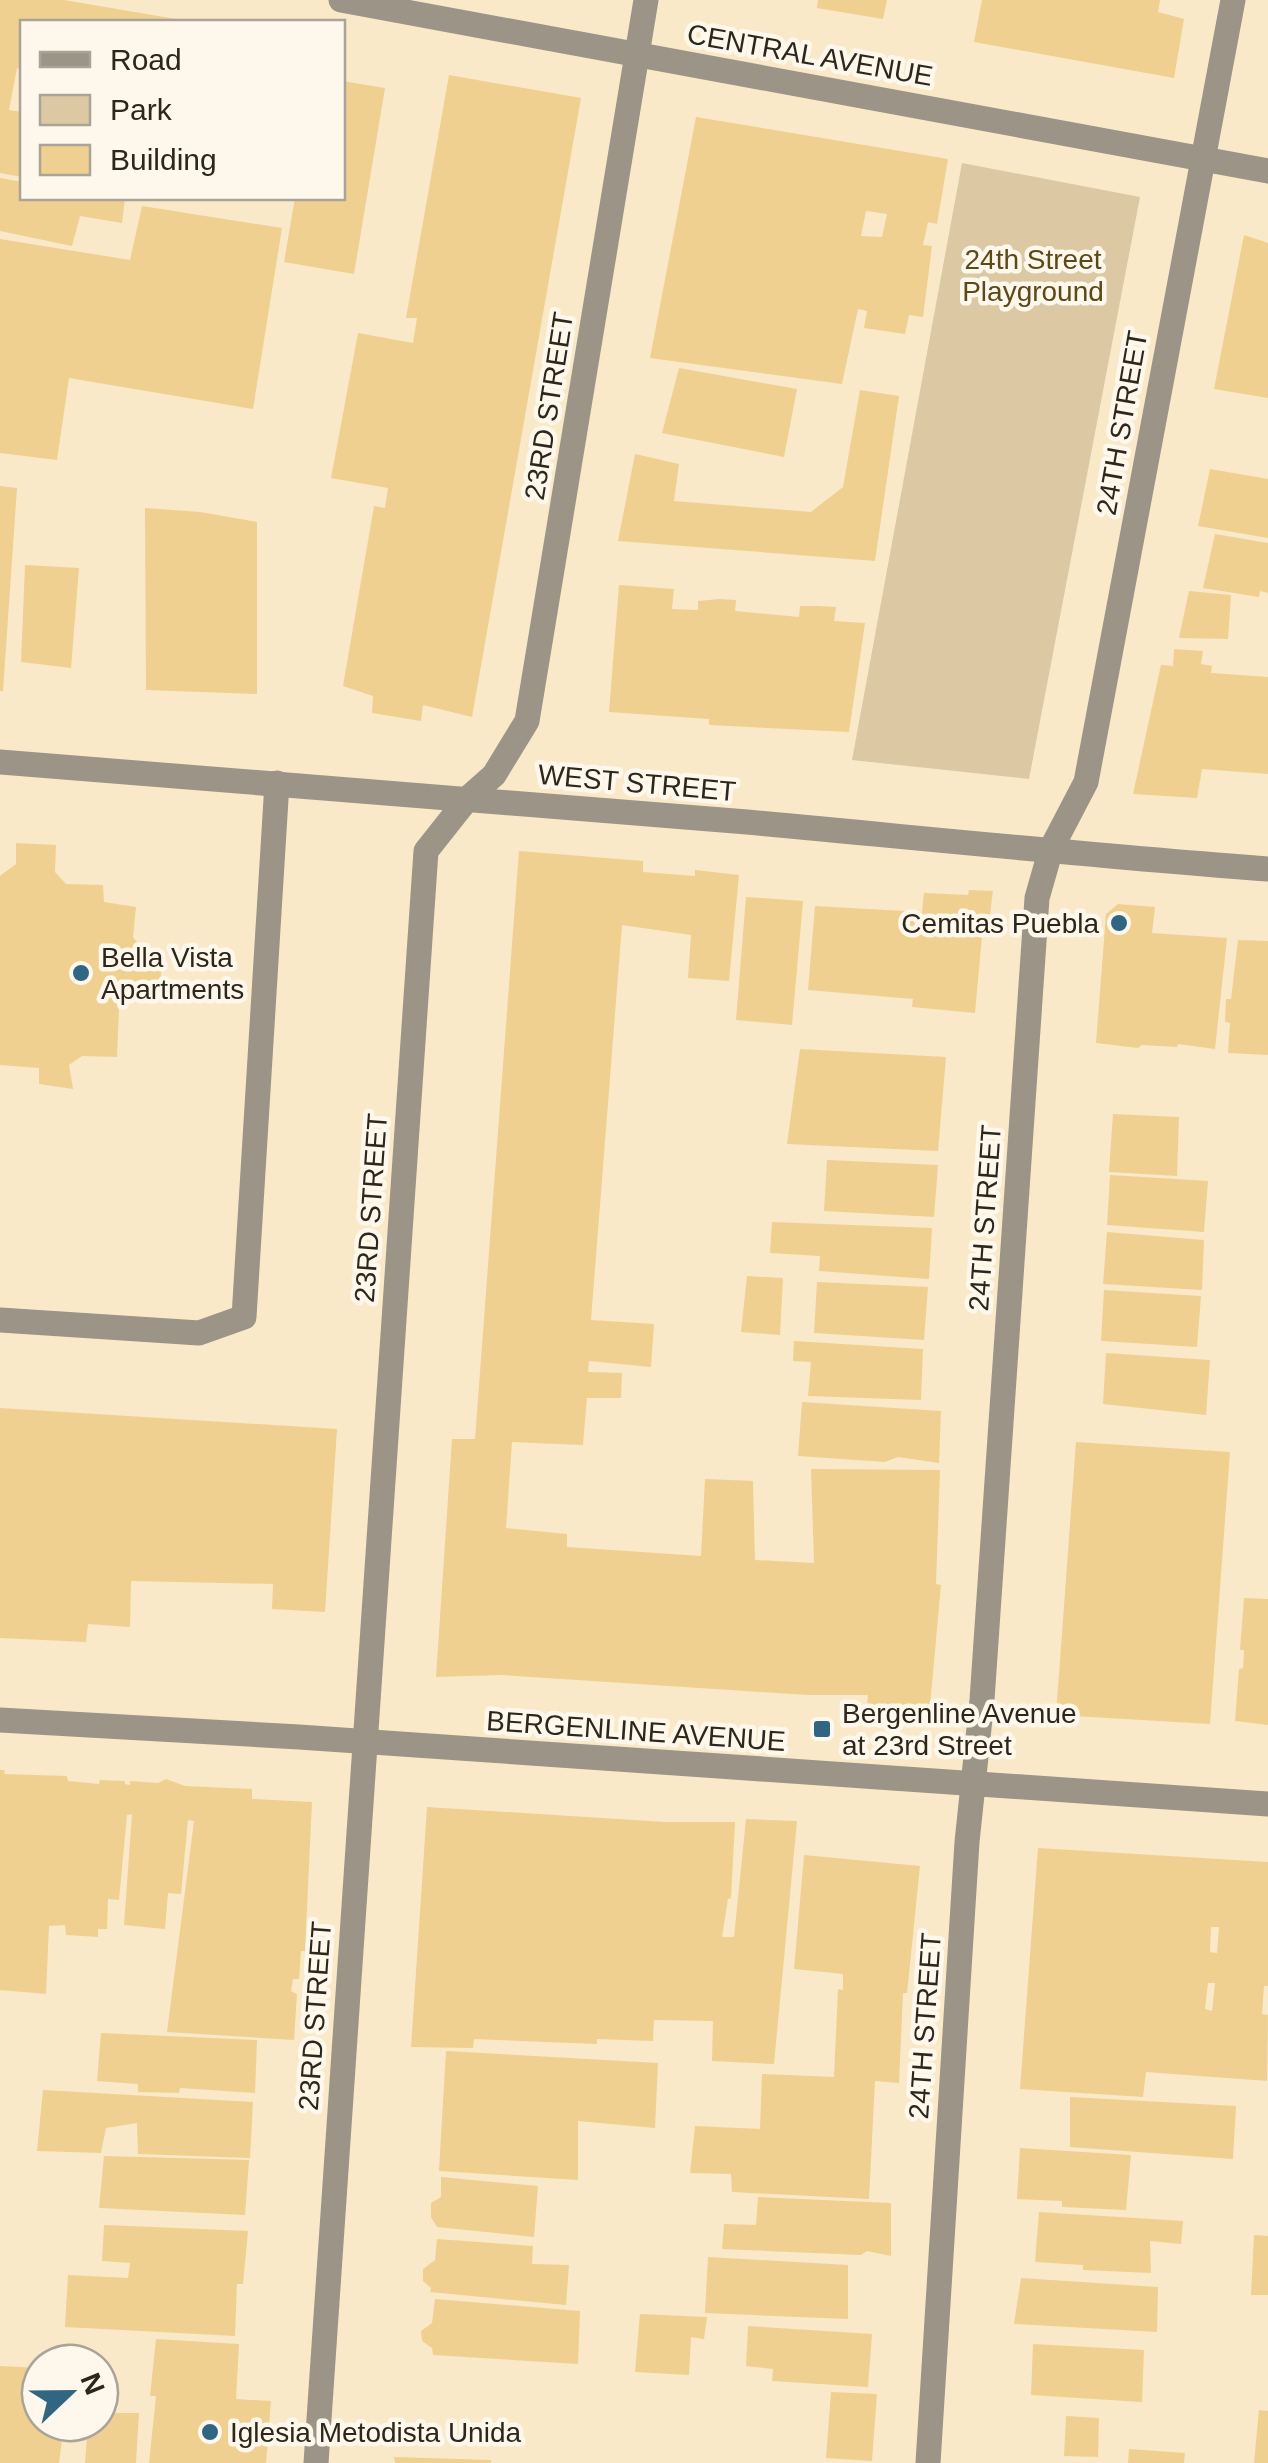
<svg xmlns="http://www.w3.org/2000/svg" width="1268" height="2463" font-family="Arial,sans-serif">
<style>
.green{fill:#dcc9a4}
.building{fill:#efd091;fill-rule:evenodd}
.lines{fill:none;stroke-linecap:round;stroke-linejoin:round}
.minor{stroke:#9b9487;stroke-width:25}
.poi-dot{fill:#316682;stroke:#fef7eb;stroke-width:4}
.labels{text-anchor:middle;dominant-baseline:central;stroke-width:9;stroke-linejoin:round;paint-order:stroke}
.street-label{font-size:28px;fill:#2d271b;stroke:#fef7eb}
.park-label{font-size:28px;fill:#5d4817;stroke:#fef7eb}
.poi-label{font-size:28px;fill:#2d271b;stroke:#fef7eb;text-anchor:start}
</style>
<rect width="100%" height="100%" fill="#f9e9c9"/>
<!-- green -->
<polygon class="green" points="962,163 1140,197 1029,779 852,760"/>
<!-- building -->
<g class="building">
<polygon points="0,0 64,0 176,19 176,22 22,22 22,69 17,68 9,110 22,112 22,177 0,173"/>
<polygon points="818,0 887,0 883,19 817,8"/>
<polygon points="982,0 1160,0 1158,12 1184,19 1174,78 974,42"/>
<polygon points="449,75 581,98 472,717 423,705 421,721 372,713 373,696 343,686 374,506 385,508 388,488 331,478 358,333 413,343 417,318 406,318"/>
<polygon points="342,81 385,88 354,274 284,262 295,198 342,198"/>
<path d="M 696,117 L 948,159 L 937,224 L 928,222 L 923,245 L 932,246 L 923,317 L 909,315 L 905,334 L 864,328 L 867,311 L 858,309 L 842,384 L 650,358 ZM 866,211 L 887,214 L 882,237 L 861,236 Z"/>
<polygon points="0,178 22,182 22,198 125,198 122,223 80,216 72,246 0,231"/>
<polygon points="142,206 282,228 253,409 69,378 57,460 0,453 0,239 130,260"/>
<polygon points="1244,235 1268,243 1268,398 1214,389"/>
<polygon points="679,368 797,389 784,457 662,433"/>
<polygon points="860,390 899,396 875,561 618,541 635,454 679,464 674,501 811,512 843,487"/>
<polygon points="1210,469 1268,479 1268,538 1198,526"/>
<polygon points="0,486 17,488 3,691 0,691"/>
<polygon points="145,508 200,512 257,522 257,694 146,690"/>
<polygon points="1215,534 1268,543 1268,593 1260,591 1259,597 1203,588"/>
<polygon points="25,565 79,568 71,668 21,662"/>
<polygon points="619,585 674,589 672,609 698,610 698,601 719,599 736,600 735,611 799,617 800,606 818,606 836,607 834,621 865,623 849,732 709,725 709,719 609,712"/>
<polygon points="1189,591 1231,595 1228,639 1179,638"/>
<polygon points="1174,649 1203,651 1201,664 1212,666 1211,673 1268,677 1268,774 1202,769 1197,798 1133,794 1161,665 1173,666"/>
<polygon points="16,843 56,845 55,872 66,884 103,885 104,902 136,907 133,937 144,951 163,953 159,994 138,993 119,1008 117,1057 82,1056 69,1065 73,1089 39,1084 39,1068 0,1065 0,876 16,864"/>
<polygon points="519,851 643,861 643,872 695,876 695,870 739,875 729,981 688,978 691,935 622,925 591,1320 654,1324 651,1367 589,1361 588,1372 622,1373 621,1398 587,1398 583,1445 512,1442 506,1528 567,1534 567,1547 701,1556 705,1479 753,1481 755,1560 814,1563 811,1469 940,1470 936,1584 941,1585 930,1706 867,1705 868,1695 807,1695 501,1675 436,1677 452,1439 475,1439"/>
<polygon points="969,890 993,891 990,914 984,914 975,1013 912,1007 913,999 808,990 815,906 922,912 924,893 968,895"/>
<polygon points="746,897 803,901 792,1025 736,1020"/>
<polygon points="1118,904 1155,907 1152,933 1227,938 1215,1049 1178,1044 1177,1047 1142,1045 1138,1048 1096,1043 1106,914"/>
<polygon points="1238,940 1268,941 1268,1055 1228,1053 1230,1023 1225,1022 1226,999 1231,999"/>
<polygon points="800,1049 946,1057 938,1151 787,1144"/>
<polygon points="1113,1114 1179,1117 1177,1176 1109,1172"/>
<polygon points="827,1160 938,1165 934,1217 824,1211"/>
<polygon points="1110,1175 1208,1181 1204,1232 1107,1225"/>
<polygon points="772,1222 932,1228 929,1279 819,1271 820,1256 770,1253"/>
<polygon points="1107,1232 1204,1240 1202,1290 1103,1284"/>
<polygon points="747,1276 783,1278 780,1335 741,1332"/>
<polygon points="817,1282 928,1287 924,1340 814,1333"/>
<polygon points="1104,1290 1201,1296 1197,1347 1101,1341"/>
<polygon points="794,1341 923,1349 921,1400 808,1396 811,1362 793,1361"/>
<polygon points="1106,1353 1210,1360 1206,1415 1103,1404"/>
<polygon points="802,1402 941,1411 939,1463 898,1457 885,1462 798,1456"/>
<polygon points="0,1408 337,1429 325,1612 272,1609 273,1584 131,1581 130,1627 88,1624 86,1642 0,1638"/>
<polygon points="1076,1442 1230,1452 1210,1724 1056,1715"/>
<polygon points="1244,1598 1268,1599 1268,1725 1235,1721 1239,1669 1243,1668 1244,1650 1240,1650"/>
<polygon points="0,1770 5,1770 4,1774 67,1776 68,1781 99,1784 100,1780 125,1781 125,1784 130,1785 130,1781 158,1783 166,1779 185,1786 252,1789 252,1799 312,1802 305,1951 301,1951 299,1979 293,1979 291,1991 297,1994 294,2040 167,2032 194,1821 188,1820 181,1894 168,1893 165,1929 124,1925 132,1814 127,1815 119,1900 108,1899 107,1929 98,1929 98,1937 66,1935 65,1925 49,1926 46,1994 0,1990"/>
<polygon points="427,1807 665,1822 735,1822 731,1898 728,1899 722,1937 734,1937 746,1819 797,1821 774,2064 712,2061 713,2021 654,2020 653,2041 597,2039 597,2044 474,2039 473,2048 411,2047"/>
<path d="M 1038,1848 L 1268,1862 L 1268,1986 L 1264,1986 L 1262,2014 L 1268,2015 L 1267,2081 L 1146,2072 L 1143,2097 L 1020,2089 ZM 1211,1927 L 1219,1927 L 1217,1953 L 1210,1952 ZM 1208,1983 L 1215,1983 L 1212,2011 L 1205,2009 Z"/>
<polygon points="804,1855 920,1866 907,1993 903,1993 899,2083 875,2081 869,2199 732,2192 731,2174 690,2173 695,2126 760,2129 762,2074 834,2077 838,1989 843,1990 843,1974 794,1969"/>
<polygon points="101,2033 257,2040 255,2093 180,2088 179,2093 138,2092 138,2084 97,2081"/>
<polygon points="446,2051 658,2063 655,2128 578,2121 578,2180 439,2171"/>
<polygon points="43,2090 253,2102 250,2158 138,2154 137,2123 106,2128 101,2153 37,2151"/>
<polygon points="1070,2097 1236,2106 1233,2159 1070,2147"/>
<polygon points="1020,2148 1131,2155 1126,2210 1062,2207 1062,2201 1017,2199"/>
<polygon points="104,2156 249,2160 245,2215 99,2208"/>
<polygon points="441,2177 538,2186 534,2237 437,2227 431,2217 431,2203 441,2197"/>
<polygon points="758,2197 891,2203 891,2256 867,2251 861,2255 722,2249 724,2224 756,2225"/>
<polygon points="1039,2212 1183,2221 1181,2244 1150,2241 1151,2273 1083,2270 1083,2265 1035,2262"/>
<polygon points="104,2225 248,2231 243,2284 237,2284 235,2336 65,2327 68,2275 128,2278 130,2263 102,2261"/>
<polygon points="1254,2235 1268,2236 1268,2295 1251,2295"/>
<polygon points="437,2239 533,2246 532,2264 569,2265 566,2305 430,2292 431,2288 423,2281 423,2269 435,2260"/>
<polygon points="708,2257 848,2265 848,2319 705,2313"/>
<polygon points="1021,2278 1158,2287 1157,2332 1014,2324"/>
<polygon points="435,2299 580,2311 578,2364 433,2355 432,2348 422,2341 421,2331 432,2323"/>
<polygon points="640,2314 707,2317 704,2339 691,2337 689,2375 635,2372"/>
<polygon points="748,2326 872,2334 868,2387 772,2381 773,2369 746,2366"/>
<polygon points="156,2339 239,2344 236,2399 271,2401 266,2463 149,2463 156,2396 150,2396"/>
<polygon points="1033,2344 1144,2350 1142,2402 1031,2395"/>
<polygon points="0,2366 40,2368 40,2423 64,2423 59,2463 0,2463"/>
<polygon points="831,2392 877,2394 872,2461 826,2458"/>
<polygon points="1259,2410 1268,2411 1268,2463 1254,2463"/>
<polygon points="100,2413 139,2413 136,2463 85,2463 88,2423 100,2423"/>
<polygon points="1066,2416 1099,2418 1098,2457 1064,2456"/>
<polygon points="1129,2449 1185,2453 1184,2463 1128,2463"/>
<polygon points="394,2457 491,2460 491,2463 395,2463"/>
</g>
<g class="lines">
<!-- minor -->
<g class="minor">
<polyline points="341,0 1268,171"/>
<path d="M 0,762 C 249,781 498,800 747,822 C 921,838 1094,856 1268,869"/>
<polyline points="0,1320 199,1333 244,1317 277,783"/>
<polyline points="0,1720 299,1737 1268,1804"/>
<polyline points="316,2463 426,851 468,798 494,775 527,721 646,0"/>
<polyline points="928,2463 967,1842 982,1700 1037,898 1051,849 1086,782 1233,0"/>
</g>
</g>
<!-- markers -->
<g class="poi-dot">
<circle cx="1119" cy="923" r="10"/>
<circle cx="81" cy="973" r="10"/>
<rect x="812" y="1719" width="20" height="20" rx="5"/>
<circle cx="210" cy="2432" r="10"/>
</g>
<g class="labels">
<!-- street labels -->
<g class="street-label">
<text transform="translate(810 55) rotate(10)">CENTRAL AVENUE</text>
<text transform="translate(549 406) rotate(-81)">23RD STREET</text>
<text transform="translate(1122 423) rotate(-80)">24TH STREET</text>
<text transform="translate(637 783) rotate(5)">WEST STREET</text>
<text transform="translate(371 1208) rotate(-86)">23RD STREET</text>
<text transform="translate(985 1218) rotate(-86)">24TH STREET</text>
<text transform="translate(636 1731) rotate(4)">BERGENLINE AVENUE</text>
<text transform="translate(315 2016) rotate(-86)">23RD STREET</text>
<text transform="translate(925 2026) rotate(-86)">24TH STREET</text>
</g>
<!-- park labels -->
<g class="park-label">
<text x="1033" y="259">24th Street<tspan x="1033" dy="32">Playground</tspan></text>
</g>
<!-- poi labels -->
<g class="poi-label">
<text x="1099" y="923" text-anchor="end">Cemitas Puebla</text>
<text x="101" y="957">Bella Vista<tspan x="101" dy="32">Apartments</tspan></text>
<text x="842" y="1713">Bergenline Avenue<tspan x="842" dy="32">at 23rd Street</tspan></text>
<text x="230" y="2432">Iglesia Metodista Unida</text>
</g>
</g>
<!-- legend -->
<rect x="20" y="20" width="325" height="180" fill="#fef7eb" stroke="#aaa498" stroke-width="2.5"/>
<rect x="40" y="52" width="50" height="15" fill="#9b9487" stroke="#aaa498" stroke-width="2.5"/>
<text x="110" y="70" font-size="30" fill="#2d271b">Road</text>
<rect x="40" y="95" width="50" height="30" fill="#dcc9a4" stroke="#aaa498" stroke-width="2.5"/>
<text x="110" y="120" font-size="30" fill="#2d271b">Park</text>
<rect x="40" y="145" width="50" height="30" fill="#efd091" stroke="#aaa498" stroke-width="2.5"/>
<text x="110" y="170" font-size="30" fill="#2d271b">Building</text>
<!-- north arrow -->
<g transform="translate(70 2393) rotate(68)"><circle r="48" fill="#fef7eb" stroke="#aaa498" stroke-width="2.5"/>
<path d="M0-8L18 38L0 25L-18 38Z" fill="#316682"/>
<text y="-15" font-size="28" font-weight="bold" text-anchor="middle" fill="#2d271b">N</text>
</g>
</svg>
